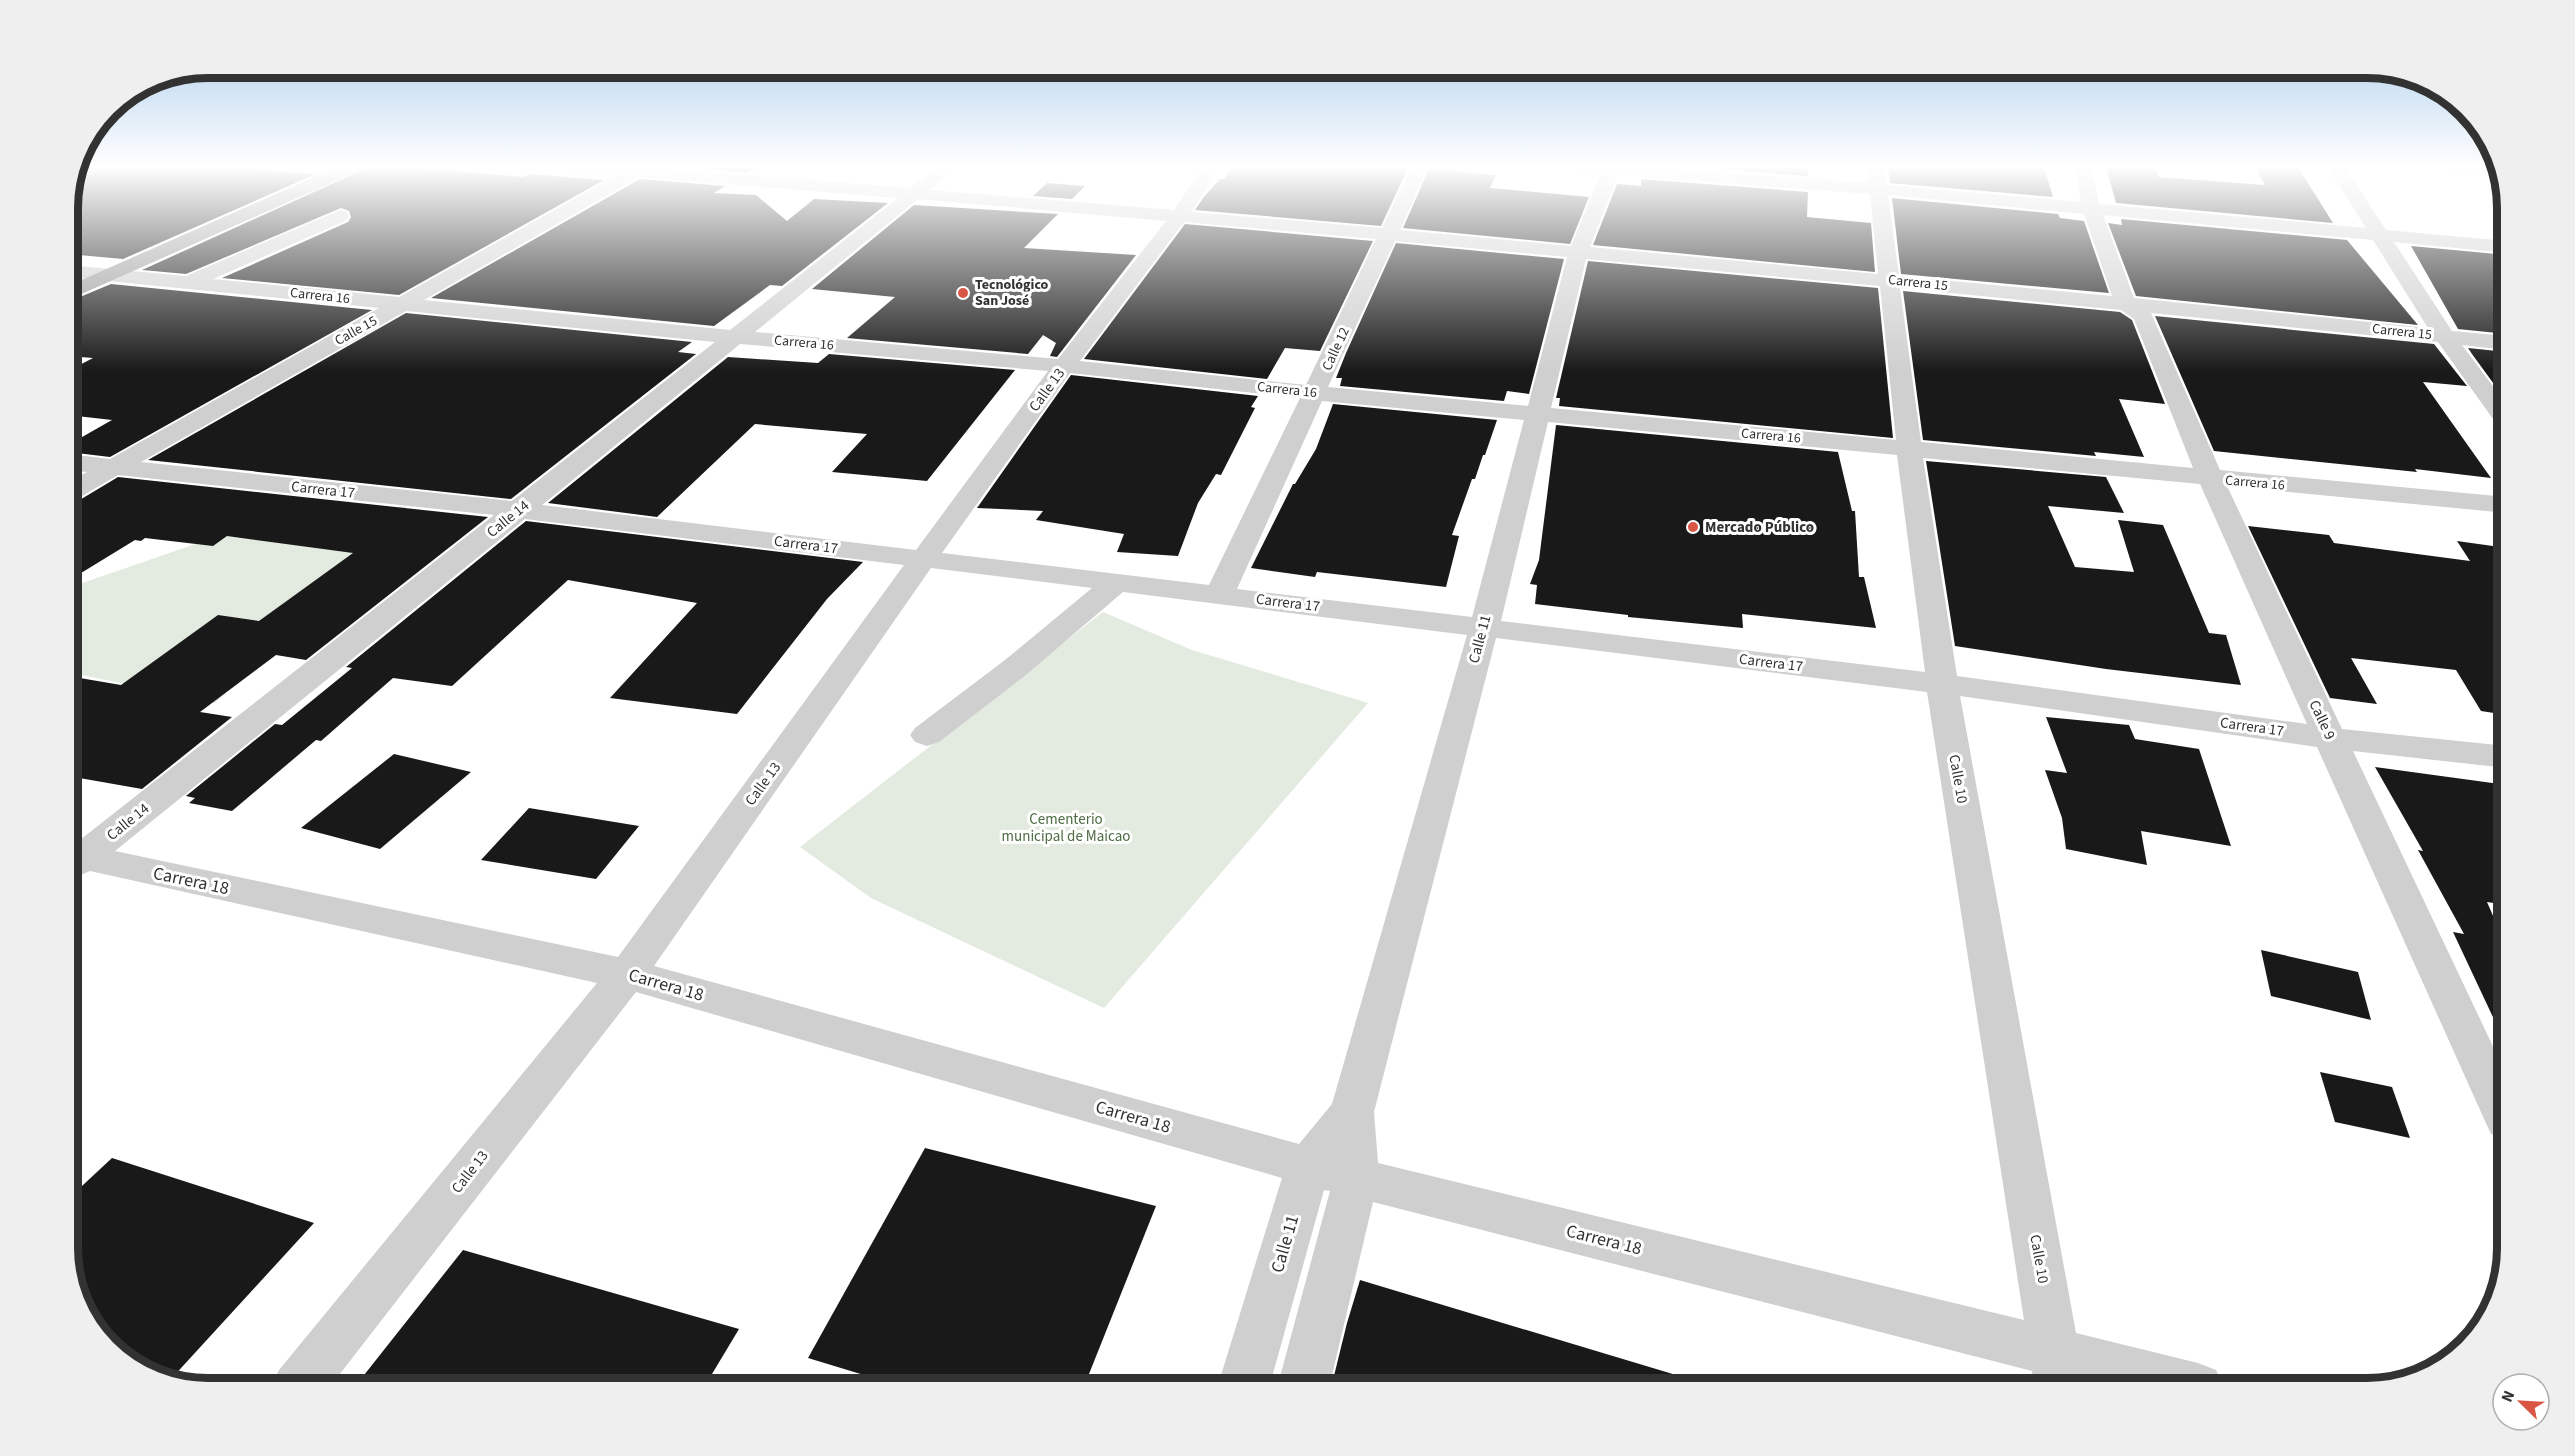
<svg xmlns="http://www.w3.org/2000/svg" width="2575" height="1456" font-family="'Source Sans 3',sans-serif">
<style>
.green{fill:#e3eadf}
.building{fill:#191919}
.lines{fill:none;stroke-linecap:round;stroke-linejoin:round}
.minor{fill:#cfcfcf;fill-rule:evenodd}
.highway{fill:#999;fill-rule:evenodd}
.poi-dot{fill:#da5644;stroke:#fff;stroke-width:2}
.labels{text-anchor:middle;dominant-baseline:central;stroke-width:6;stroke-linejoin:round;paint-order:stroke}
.far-street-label{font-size:14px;fill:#323232;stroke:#fff}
.far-poi-label{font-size:14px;font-weight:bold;fill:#323232;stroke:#fff;text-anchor:start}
.street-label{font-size:15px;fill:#323232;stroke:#fff}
.poi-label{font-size:15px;font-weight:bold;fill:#323232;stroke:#fff;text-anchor:start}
.park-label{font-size:15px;fill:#4d6c42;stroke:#fff}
.near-street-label{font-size:18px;fill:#323232;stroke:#fff}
.rim{fill:none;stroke:#323232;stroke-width:8}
</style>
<rect width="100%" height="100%" fill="#fff"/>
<!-- green -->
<g class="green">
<polygon points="407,506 215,703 68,672 68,588 236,530"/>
<polygon points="1103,612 1192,650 1368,703 1104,1008 871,898 800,847"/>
</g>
<!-- building -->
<g class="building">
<polygon points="76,167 259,167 259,170 316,174 123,259 68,254 68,199"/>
<polygon points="369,167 405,167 524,177 529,174 604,180 399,295 222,278 348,222 351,217 349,211 341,208 186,274 142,270"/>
<polygon points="683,167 756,167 748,173"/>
<polygon points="1232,167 1407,167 1408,168 1381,226 1195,210 1203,198 1220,179 1224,179"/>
<polygon points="1693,167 1808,167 1808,176"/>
<polygon points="1888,167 2044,167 2053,197 1890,183"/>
<polygon points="2106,167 2155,167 2159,177 2265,185 2255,167 2298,167 2333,223 2116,203"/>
<polygon points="1429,169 1496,175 1490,188 1589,197 1570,244 1403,228"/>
<polygon points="640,179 725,186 714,193 756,195 787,221 814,199 888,203 782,286 770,285 714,326 431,298"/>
<polygon points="1641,179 1808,192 1807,217 1871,223 1875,272 1593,245 1617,184 1641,186"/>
<polygon points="1047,183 1085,186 1072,199 1033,196"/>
<polygon points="1892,198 2058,214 2060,218 2084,221 2109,293 1901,274"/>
<polygon points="914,205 1058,214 1024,248 1136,255 1057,357 1050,356 1056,343 1043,335 1028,354 847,338 895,297 812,289"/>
<polygon points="2121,219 2347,240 2418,325 2136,296 2108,223 2122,225"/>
<polygon points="1185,224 1373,241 1320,351 1285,348 1267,379 1084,359"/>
<polygon points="1396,243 1564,259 1529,394 1507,391 1504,401 1340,386 1342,378 1336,378 1346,353"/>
<polygon points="2411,246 2507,255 2507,334 2458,329"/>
<polygon points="1588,261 1878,288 1893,438 1559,406 1560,398 1556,398"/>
<polygon points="111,284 372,310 110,457 68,452 68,445 112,420 68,415 68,371 93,358 68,356 68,302"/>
<polygon points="1903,291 2120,312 2132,320 2165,404 2119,399 2144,457 2094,452 2096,456 1923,440"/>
<polygon points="406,313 692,342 678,352 696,354 511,499 148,460"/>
<polygon points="2155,316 2434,344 2467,386 2423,382 2491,478 2415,469 2417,472 2214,451"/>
<polygon points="2468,348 2507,352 2507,402 2472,354"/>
<polygon points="829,354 1015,370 927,481 832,472 867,434 755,424 657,517 548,503 728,357 818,363"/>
<polygon points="1071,375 1258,396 1251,407 1255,408 1221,475 1216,474 1198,503 1178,556 1117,552 1124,534 1036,520 1043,511 977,508"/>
<polygon points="1333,404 1497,420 1485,455 1483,455 1475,479 1472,479 1452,535 1459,536 1446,587 1317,572 1315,577 1251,568 1293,484 1295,484 1316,449"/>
<polygon points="1556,425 1838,452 1852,511 1855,511 1859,577 1864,577 1876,628 1742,614 1743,628 1628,617 1628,615 1535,604 1537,585 1530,584 1539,560"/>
<polygon points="1926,461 2106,477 2124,513 2048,506 2075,567 2134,572 2118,520 2163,525 2209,633 2226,635 2241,685 2106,669 1955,646"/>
<polygon points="118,477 488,517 306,660 276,655 200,712 232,717 142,789 68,776 68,676 121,685 218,615 259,621 353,553 227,536 213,546 145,538 141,541 135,540 68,581 68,503 78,501"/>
<polygon points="526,521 863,562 827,599 737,714 610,698 697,603 568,580 452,686 393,678 321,741 316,740 232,811 189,803 195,798 186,796 275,724 282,725 352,668 346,667"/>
<polygon points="2248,526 2329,535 2334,543 2470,561 2457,541 2507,548 2507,715 2481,711 2456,670 2351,658 2377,704 2330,698"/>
<polygon points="2046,717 2129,725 2135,739 2199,749 2231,846 2141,831 2147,865 2066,849 2062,818 2045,770 2067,773"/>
<polygon points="394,754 471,772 380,849 301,828"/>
<polygon points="2375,767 2507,785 2507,905 2487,902 2507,948 2507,1047 2453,932 2464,934 2418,850 2423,851"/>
<polygon points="529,808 639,826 596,879 481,860"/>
<polygon points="2261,950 2358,972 2371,1020 2271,996"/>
<polygon points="2320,1072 2392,1087 2410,1138 2335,1122"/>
<polygon points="925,1148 1156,1206 1083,1389 910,1389 808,1358"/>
<polygon points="112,1158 314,1223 171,1379 138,1370 91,1326 68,1257 68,1199"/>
<polygon points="463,1250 739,1329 703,1389 353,1389"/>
<polygon points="1360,1280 1696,1381 1695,1388 1331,1388 1347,1323"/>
</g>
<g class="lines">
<!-- minor -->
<g class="minor">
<path d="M 567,167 L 650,167 L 910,188 L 937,167 L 956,167 L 930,190 L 1174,210 L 1203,167 L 1220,167 L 1191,212 L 1382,228 L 1411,167 L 1428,167 L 1400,230 L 1571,246 L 1601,174 L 1582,172 L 1574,167 L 1657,167 L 1869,183 L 1867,167 L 1885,167 L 1887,185 L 2081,202 L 2075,167 L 2092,167 L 2099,204 L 2366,228 L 2328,167 L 2345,167 L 2386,230 L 2507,241 L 2507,253 L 2394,242 L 2452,331 L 2507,336 L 2507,350 L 2462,345 L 2507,405 L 2507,428 L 2498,426 L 2438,342 L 2151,313 L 2220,470 L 2507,497 L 2507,513 L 2227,486 L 2342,729 L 2507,746 L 2507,768 L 2353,751 L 2507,1076 L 2507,1139 L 2491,1134 L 2485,1121 L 2317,747 L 1960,696 L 2076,1333 L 2198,1363 L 2216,1370 L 2224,1388 L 2100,1388 L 2085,1385 L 2086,1388 L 2034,1388 L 2032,1371 L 1373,1202 L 1329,1388 L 1277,1388 L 1330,1191 L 1324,1190 L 1269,1388 L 1217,1388 L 1282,1178 L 636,992 L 329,1388 L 271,1388 L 279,1370 L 597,983 L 90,871 L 72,879 L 68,878 L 68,841 L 76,843 L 494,515 L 118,475 L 77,499 L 68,501 L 68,482 L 87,472 L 68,470 L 68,454 L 110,459 L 379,308 L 68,277 L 68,265 L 186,276 L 340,210 L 347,212 L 349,216 L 347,220 L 213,279 L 399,297 L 617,175 L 575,172 ZM 1618,175 L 1870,194 L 1878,274 L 1590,247 ZM 639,177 L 898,198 L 730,330 L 424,300 ZM 1888,195 L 2084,214 L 2112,296 L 1899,276 ZM 918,199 L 1166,221 L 1058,359 L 755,332 ZM 2103,215 L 2373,240 L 2428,328 L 2134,298 ZM 1184,222 L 1376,239 L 1306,385 L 1080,361 ZM 1395,241 L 1567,257 L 1528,406 L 1328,387 ZM 1586,259 L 1880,286 L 1896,440 L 1551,408 ZM 1900,288 L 2121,310 L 2134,319 L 2193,468 L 1921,442 ZM 406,311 L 715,342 L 512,501 L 141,462 ZM 740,344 L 1048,371 L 916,550 L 542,505 ZM 1070,373 L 1300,398 L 1209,585 L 942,553 ZM 1322,401 L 1524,420 L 1472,617 L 1237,589 ZM 1548,422 L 1897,455 L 1925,672 L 1501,621 ZM 1923,458 L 2200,484 L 2307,724 L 1957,676 ZM 525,519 L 904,565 L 618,957 L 115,851 ZM 931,568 L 1092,588 L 1005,660 L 915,728 L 910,735 L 915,742 L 927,746 L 939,742 L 1027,674 L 1123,592 L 1467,635 L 1332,1104 L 1299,1144 L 654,966 ZM 1496,638 L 1927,692 L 2024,1320 L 1378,1163 L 1374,1112 Z"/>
<polygon points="2444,167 2498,167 2500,177 2452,172"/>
</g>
<!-- highway -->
<polygon class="highway" points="337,167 360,167 358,171 68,300 68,286"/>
</g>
<!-- sky -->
<linearGradient id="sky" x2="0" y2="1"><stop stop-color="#9ec4e9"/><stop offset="0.45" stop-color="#fff"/><stop offset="1" stop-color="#fff" stop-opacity="0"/></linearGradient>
<rect width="2575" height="371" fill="url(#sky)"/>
<!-- markers -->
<g class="poi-dot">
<circle cx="963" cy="293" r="6"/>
<circle cx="1693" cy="527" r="6"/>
</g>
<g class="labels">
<!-- far-street labels -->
<g class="far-street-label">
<text transform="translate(1918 283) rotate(6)">Carrera 15</text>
<text transform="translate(320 296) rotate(6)">Carrera 16</text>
<text transform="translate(356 331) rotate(-29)">Calle 15</text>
<text transform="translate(2402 332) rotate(6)">Carrera 15</text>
<text transform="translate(804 343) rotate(5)">Carrera 16</text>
<text transform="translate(1336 349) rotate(-65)">Calle 12</text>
<text transform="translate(1287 390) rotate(6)">Carrera 16</text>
<text transform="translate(1771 436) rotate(5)">Carrera 16</text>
<text transform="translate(2255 483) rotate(5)">Carrera 16</text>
</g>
<!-- far-poi labels -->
<g class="far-poi-label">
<text x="975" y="285">Tecnológico<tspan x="975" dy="16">San José</tspan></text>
</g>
<!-- street labels -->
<g class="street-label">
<text transform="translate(1047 390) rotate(-54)">Calle 13</text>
<text transform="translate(323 490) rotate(6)">Carrera 17</text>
<text transform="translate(508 519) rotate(-39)">Calle 14</text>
<text transform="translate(806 545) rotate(7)">Carrera 17</text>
<text transform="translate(1288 603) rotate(7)">Carrera 17</text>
<text transform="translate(1480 639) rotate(-75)">Calle 11</text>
<text transform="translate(1771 663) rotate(7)">Carrera 17</text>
<text transform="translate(2322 720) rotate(65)">Calle 9</text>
<text transform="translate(2252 727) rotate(8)">Carrera 17</text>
<text transform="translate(1958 779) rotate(80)">Calle 10</text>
<text transform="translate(763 784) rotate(-54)">Calle 13</text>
<text transform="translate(128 822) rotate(-39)">Calle 14</text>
<text transform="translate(470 1172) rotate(-52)">Calle 13</text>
<text transform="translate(2039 1259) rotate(80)">Calle 10</text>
</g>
<!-- poi labels -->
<g class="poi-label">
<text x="1705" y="527">Mercado Público</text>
</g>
<!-- park labels -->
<g class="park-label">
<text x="1066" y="819">Cementerio<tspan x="1066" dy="17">municipal de Maicao</tspan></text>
</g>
<!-- near-street labels -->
<g class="near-street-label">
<text transform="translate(191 881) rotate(12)">Carrera 18</text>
<text transform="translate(666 985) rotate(16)">Carrera 18</text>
<text transform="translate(1133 1117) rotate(16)">Carrera 18</text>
<text transform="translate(1604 1240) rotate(14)">Carrera 18</text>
<text transform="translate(1285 1244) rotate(-74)">Calle 11</text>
</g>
</g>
<!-- crop -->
<path d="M0 0H2575V1456H0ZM208 78H2367A130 130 0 0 1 2497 208V1248A130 130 0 0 1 2367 1378H208A130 130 0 0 1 78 1248V208A130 130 0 0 1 208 78Z" fill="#efefef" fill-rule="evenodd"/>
<path class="rim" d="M208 78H2367A130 130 0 0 1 2497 208V1248A130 130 0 0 1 2367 1378H208A130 130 0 0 1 78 1248V208A130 130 0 0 1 208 78Z"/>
<!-- north arrow -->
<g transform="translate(2521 1402) rotate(294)"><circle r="28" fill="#ffffff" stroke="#adadad" stroke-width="1.5"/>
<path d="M0-4.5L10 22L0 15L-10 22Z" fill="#da5644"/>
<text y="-9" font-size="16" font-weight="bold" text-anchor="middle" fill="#323232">N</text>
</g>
</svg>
